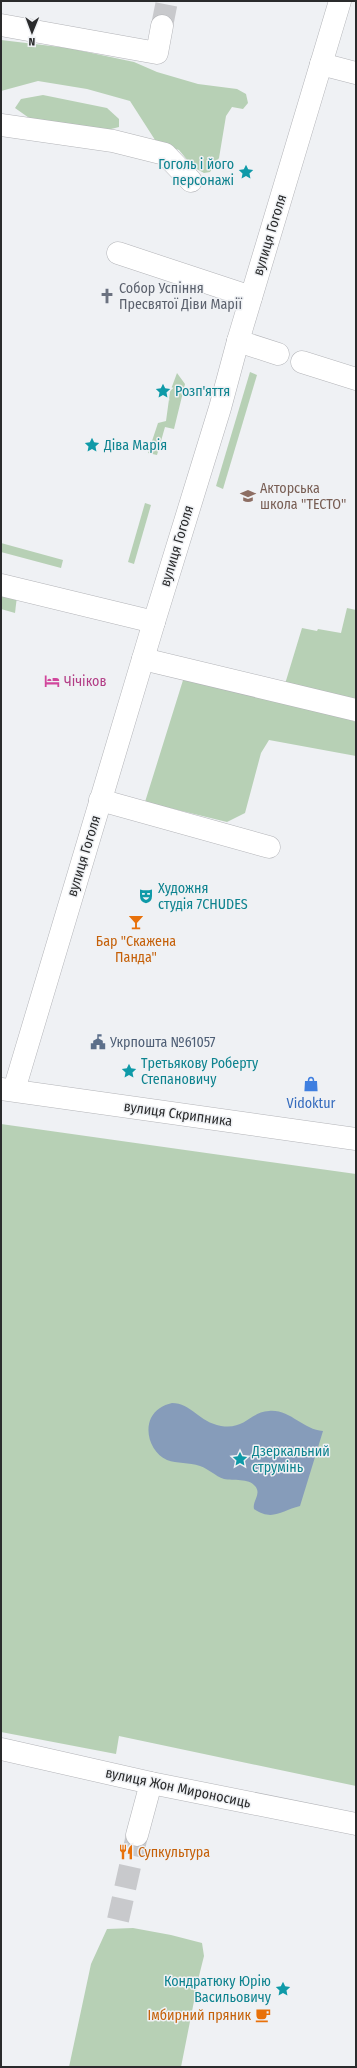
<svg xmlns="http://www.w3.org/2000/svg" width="357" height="2068" font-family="'Fira Sans Condensed',sans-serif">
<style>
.green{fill:#b7d0b5}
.water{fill:#869cba}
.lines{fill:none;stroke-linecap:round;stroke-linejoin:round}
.minor-tunnel{stroke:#c8c9cc;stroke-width:22;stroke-dasharray:22 11;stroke-linecap:butt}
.minor-casing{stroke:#b3b4b8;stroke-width:23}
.minor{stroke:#fff;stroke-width:22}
.labels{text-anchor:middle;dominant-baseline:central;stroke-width:3;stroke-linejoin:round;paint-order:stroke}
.culture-label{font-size:14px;fill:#0d838f;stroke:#eff1f4;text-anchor:start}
.street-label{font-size:14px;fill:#2a2b2c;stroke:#eff1f4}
.worship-label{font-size:14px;fill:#5b616d;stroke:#eff1f4;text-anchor:start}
.education-label{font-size:14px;fill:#785e54;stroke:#eff1f4;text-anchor:start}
.hotel-label{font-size:14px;fill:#b23c85;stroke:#eff1f4;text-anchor:start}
.food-label{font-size:14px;fill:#c56008;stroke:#eff1f4}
.service-label{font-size:14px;fill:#4e5e75;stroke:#eff1f4;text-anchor:start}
.shop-label{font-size:14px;fill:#366cbe;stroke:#eff1f4}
</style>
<rect width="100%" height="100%" fill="#eff1f4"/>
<!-- green -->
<g class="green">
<polygon points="1,40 68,48 134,62 157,72 198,84 237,89 246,94 248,103 243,109 232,107 226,116 219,158 210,172 204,173 193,167 179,150 157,143 130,101 87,89 38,81 1,91"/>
<polygon points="43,95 107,108 119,119 119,127 107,130 32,120 15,108 21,99"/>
<polygon points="250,372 257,375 223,489 216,486"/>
<polygon points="177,373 185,384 174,429 165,427 157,455 148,453 158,423 166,421 170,392"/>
<polygon points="145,503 151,505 134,564 128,562"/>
<polygon points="1,543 63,560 61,568 1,552"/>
<polygon points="1,593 17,596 15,613 1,609"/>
<polygon points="347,608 356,610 356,699 285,684 302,628 317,631 318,629 341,633"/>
<polygon points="184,677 321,710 356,722 356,756 269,740 261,753 245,813 227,822 145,802"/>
<polygon points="1,1124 356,1174 356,1786 119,1736 116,1754 1,1732"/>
<polygon points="133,1928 171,1935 202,1943 204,1956 199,1976 181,2067 69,2067 91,1964 107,1929"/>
</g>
<!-- water -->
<path class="water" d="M 172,1403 C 191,1403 199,1422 221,1426 C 245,1430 250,1412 269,1411 C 290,1409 303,1430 323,1431 L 300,1506 C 282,1510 273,1522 254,1509 C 252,1501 262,1494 255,1486 C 249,1478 233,1481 224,1479 C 215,1476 209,1469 200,1466 C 189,1462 177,1464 167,1460 C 152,1453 144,1433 151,1418 C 155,1410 163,1405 172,1403 Z"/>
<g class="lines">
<!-- minor-tunnel -->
<g class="minor-tunnel">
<polyline points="162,26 167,1"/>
<polyline points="118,1920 137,1835"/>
</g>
<!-- minor casing -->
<g class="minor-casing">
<g id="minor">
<polyline points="1,25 157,53 162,26"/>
<polyline points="321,64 356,73"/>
<polyline points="1,125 113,141 165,154 191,181"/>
<polyline points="118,253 251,297"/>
<polyline points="238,341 278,354"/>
<polyline points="302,362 356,379"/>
<polyline points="1,585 154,622"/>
<polyline points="143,659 356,710"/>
<polyline points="100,800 269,847"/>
<polyline points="1,1089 356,1139"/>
<polyline points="14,1090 154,622 220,408 238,341 340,1"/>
<polyline points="1,1749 151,1783 356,1824"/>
<polyline points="137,1835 151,1783"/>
</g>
</g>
<!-- minor -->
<use href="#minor" class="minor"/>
</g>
<!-- icons -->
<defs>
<g id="sight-bare" transform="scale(1.2)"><path d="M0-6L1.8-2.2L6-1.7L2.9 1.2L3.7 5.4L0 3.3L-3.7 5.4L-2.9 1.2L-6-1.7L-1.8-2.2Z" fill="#0f9aa8" stroke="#eff1f4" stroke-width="2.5" paint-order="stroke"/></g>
<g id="church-bare" transform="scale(1.2)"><path d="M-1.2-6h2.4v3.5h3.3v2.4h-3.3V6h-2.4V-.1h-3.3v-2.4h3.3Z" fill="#6b7280" stroke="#eff1f4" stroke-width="2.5" paint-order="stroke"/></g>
<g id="school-bare" transform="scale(1.2)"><path d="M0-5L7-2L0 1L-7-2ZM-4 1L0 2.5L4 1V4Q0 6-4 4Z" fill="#8d6e63" stroke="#eff1f4" stroke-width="2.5" paint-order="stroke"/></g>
<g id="hotel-bare" transform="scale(1.2)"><path d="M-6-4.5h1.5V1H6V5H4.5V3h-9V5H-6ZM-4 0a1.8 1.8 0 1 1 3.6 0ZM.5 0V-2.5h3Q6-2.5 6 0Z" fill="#d1479c" stroke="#eff1f4" stroke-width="2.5" paint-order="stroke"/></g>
<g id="theatre-bare" transform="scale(1.2)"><path d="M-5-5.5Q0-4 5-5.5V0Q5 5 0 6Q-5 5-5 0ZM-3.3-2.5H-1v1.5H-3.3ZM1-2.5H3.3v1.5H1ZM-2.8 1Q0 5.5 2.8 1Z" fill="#0f9aa8" stroke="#eff1f4" stroke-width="2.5" paint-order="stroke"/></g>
<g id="bar-bare" transform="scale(1.2)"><path d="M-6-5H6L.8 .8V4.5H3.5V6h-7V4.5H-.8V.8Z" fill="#e8710a" stroke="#eff1f4" stroke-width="2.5" paint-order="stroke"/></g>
<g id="civic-bare" transform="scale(1.2)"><path d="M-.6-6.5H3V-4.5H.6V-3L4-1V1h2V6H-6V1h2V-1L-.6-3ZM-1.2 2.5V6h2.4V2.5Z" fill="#5c6f8a" stroke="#eff1f4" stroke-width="2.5" paint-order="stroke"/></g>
<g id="shop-bare" transform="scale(1.2)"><path d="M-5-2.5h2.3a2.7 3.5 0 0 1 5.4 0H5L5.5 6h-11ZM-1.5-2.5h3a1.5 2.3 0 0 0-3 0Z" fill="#3f7fe0" stroke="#eff1f4" stroke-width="2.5" paint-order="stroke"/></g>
<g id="restaurant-bare" transform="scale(1.2)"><path d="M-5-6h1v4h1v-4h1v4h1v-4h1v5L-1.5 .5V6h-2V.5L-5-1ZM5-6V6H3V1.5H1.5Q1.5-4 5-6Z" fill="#e8710a" stroke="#eff1f4" stroke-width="2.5" paint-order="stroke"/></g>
<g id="cafe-bare" transform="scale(1.2)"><path d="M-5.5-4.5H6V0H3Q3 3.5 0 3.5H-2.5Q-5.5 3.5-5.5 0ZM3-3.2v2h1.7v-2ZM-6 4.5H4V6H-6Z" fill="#e8710a" stroke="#eff1f4" stroke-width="2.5" paint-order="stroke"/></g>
</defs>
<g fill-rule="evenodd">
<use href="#sight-bare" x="246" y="172"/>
<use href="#church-bare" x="107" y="296"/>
<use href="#sight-bare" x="163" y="391"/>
<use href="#sight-bare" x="92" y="445"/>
<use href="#school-bare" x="248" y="496"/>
<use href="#hotel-bare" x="52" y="681"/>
<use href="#theatre-bare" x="146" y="896"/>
<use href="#bar-bare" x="136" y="922"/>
<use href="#civic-bare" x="98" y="1042"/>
<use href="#sight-bare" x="129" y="1071"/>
<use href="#shop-bare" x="311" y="1084"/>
<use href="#sight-bare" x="240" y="1459"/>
<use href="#restaurant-bare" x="126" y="1852"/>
<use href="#sight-bare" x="283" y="1989"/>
<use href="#cafe-bare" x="263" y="2015"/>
</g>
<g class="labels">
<!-- culture labels -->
<g class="culture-label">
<text x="234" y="164" text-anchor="end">Гоголь і його<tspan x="234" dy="16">персонажі</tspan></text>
<text x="175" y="391">Розп'яття</text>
<text x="104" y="445">Діва Марія</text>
<text x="158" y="888">Художня<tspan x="158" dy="16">студія 7CHUDES</tspan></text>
<text x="141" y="1063">Третьякову Роберту<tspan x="141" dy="16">Степановичу</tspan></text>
<text x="252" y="1451">Дзеркальний<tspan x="252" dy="16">струмінь</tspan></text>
<text x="271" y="1981" text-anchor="end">Кондратюку Юрію<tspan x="271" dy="16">Васильовичу</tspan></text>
</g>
<!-- street labels -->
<g class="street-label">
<text transform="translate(270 235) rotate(-73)">вулиця Гоголя</text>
<text transform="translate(177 546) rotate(-73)">вулиця Гоголя</text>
<text transform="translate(84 856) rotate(-73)">вулиця Гоголя</text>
<text transform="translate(178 1114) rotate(8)">вулиця Скрипника</text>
<text transform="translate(178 1788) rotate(12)">вулиця Жон Мироносиць</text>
</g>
<!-- worship labels -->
<g class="worship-label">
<text x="119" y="288">Собор Успіння<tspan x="119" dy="16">Пресвятої Діви Марії</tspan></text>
</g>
<!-- education labels -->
<g class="education-label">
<text x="260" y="488">Акторська<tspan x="260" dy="16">школа "ТЕСТО"</tspan></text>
</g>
<!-- hotel labels -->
<g class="hotel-label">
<text x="64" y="681">Чічіков</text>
</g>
<!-- food labels -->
<g class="food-label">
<text x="136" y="941">Бар "Скажена<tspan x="136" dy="16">Панда"</tspan></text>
<text x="138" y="1852" text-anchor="start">Супкультура</text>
<text x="251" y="2015" text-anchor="end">Імбирний пряник</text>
</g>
<!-- service labels -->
<g class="service-label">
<text x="110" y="1042">Укрпошта №61057</text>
</g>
<!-- shop labels -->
<g class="shop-label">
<text x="311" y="1103">Vidoktur</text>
</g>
</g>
<!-- border -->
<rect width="357" height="2068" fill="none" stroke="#2a2b2c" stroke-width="4"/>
<!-- north arrow -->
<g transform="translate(32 32) rotate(181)" stroke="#eff1f4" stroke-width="3" paint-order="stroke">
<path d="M0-3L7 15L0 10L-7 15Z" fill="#2a2b2c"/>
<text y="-6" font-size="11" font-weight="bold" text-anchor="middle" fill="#2a2b2c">N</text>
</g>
</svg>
